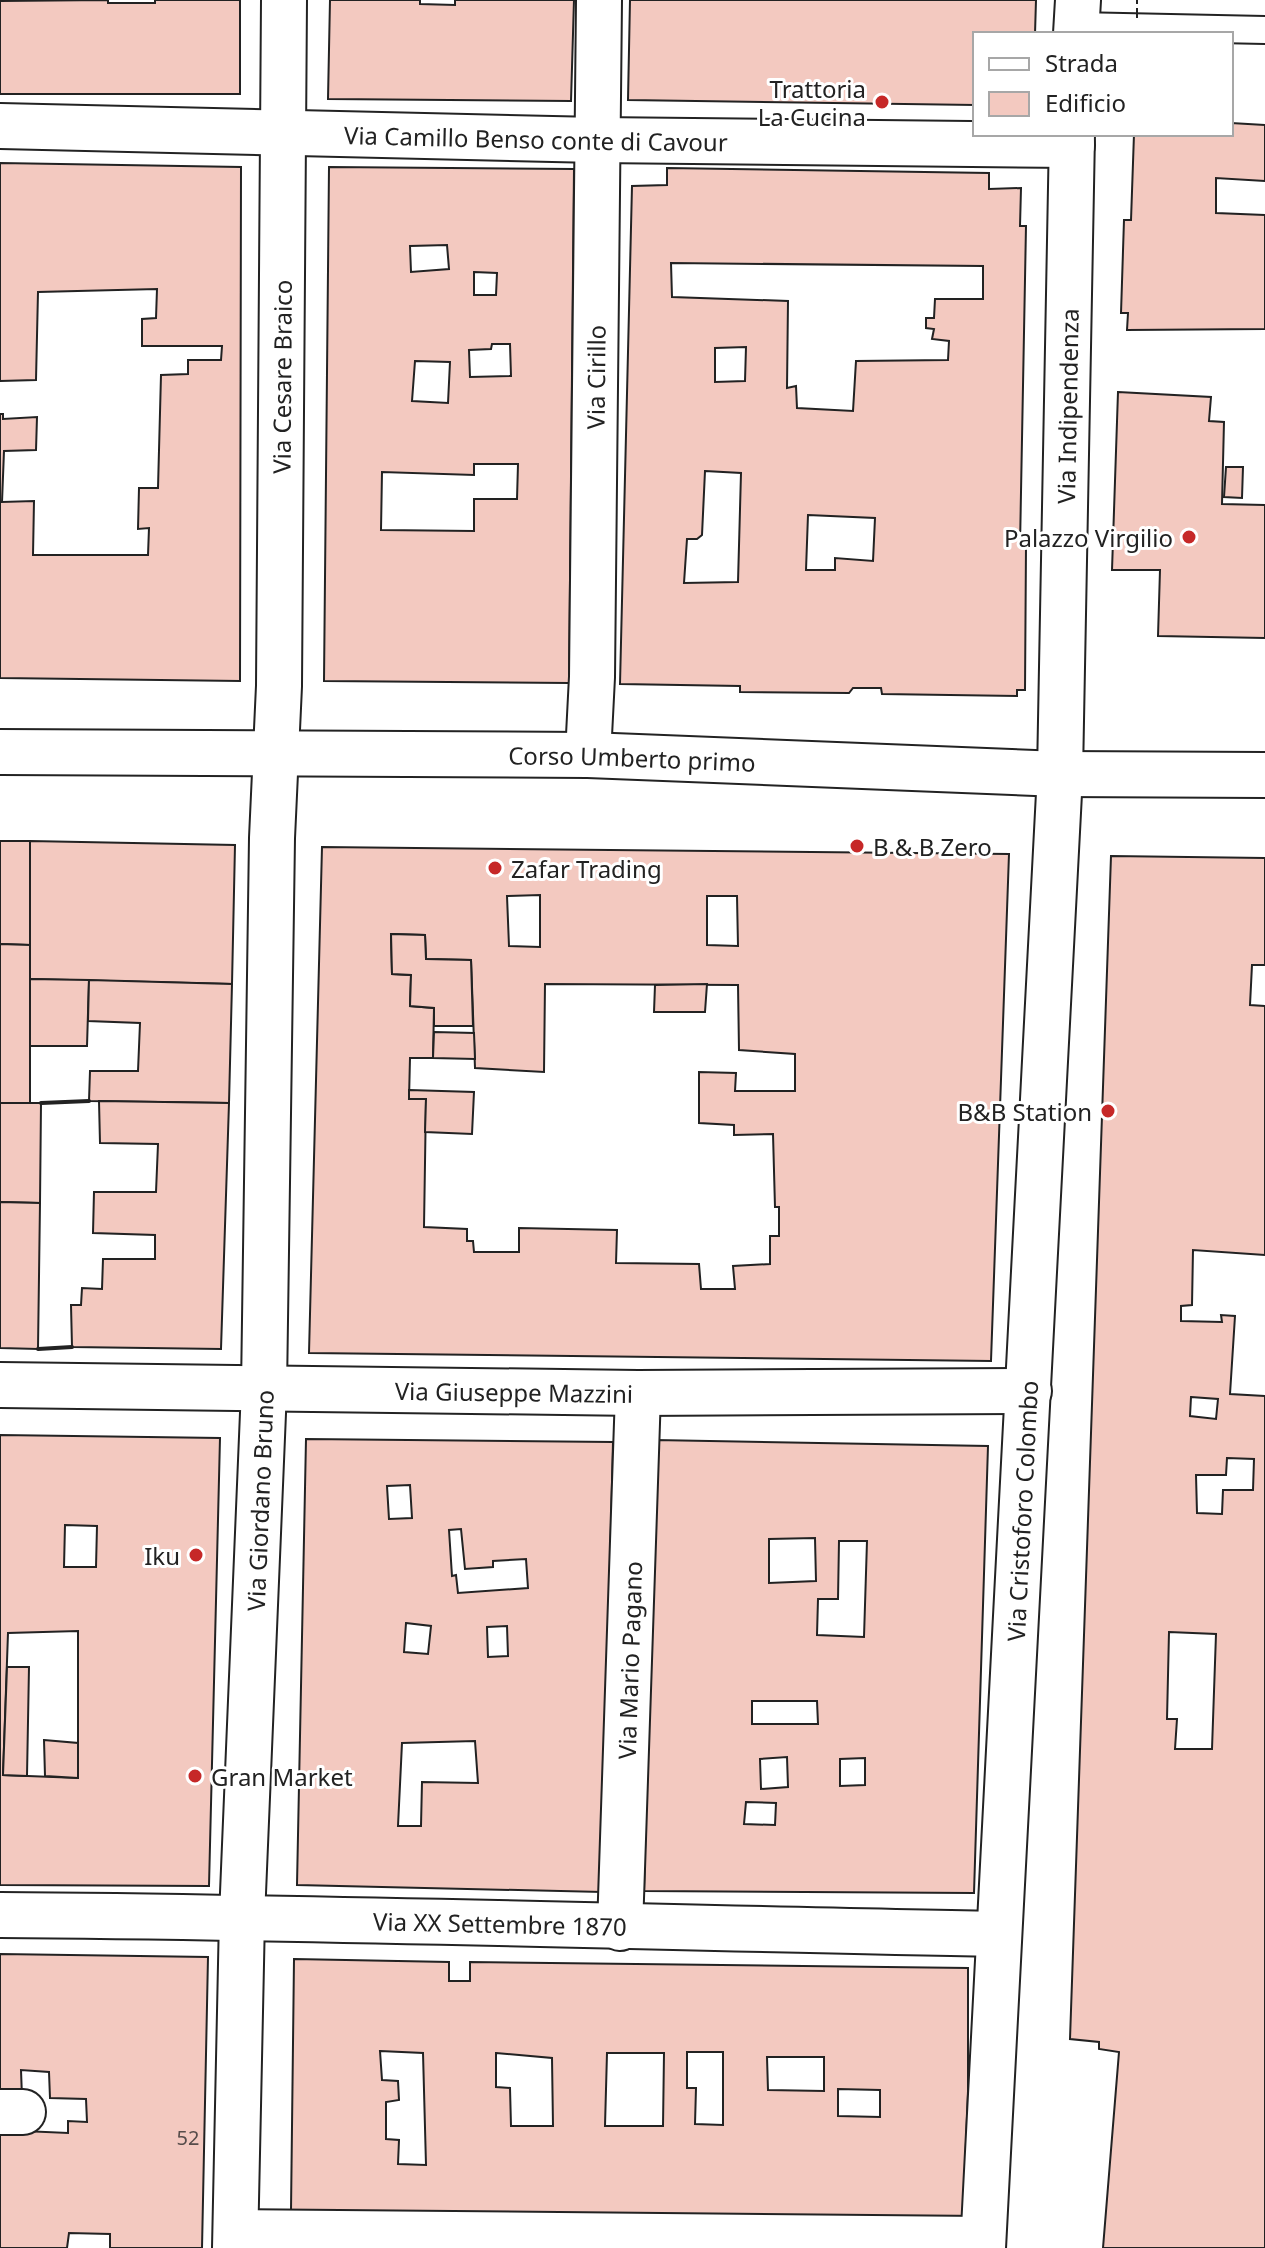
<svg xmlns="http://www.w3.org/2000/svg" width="1265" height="2248" font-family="'Noto Sans',sans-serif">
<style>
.building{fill:#f3c9c0;stroke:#222;stroke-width:2;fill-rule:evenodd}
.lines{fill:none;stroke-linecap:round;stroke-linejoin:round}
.lane-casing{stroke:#222;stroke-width:30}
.street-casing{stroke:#222;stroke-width:48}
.secondary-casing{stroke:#222;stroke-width:48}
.lane{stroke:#fff;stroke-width:26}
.street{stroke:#fff;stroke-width:44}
.secondary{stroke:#fff;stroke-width:44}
.fence{stroke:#222;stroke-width:2;stroke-dasharray:10 4;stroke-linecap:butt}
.wall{stroke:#222;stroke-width:4}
.poi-dot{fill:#c62828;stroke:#fff;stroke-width:3}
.labels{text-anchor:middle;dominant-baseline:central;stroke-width:6;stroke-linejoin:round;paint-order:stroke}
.number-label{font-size:20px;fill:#564c4a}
.poi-label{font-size:24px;fill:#222;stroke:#fff;text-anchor:end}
.street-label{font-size:24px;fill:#222;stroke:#fff}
</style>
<rect width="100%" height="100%" fill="#fff"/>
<!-- building -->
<g class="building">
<polygon points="108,0 108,3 155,3 155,0 240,0 240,94 0,94 0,1"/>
<polygon points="330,0 420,0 420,4 455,5 455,0 574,0 571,101 328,99"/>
<polygon points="630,0 1036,0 1035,34 975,34 975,105 628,100"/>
<polygon points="1231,123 1265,125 1265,181 1216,178 1216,213 1265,215 1265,329 1127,330 1128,313 1121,313 1124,220 1131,220 1134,134 1231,134"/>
<polygon points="0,163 241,167 240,681 0,678 0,414 3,414 3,419 37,417 36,450 4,451 2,502 34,501 33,555 148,555 149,528 138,529 139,488 158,488 161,375 188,374 188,360 221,360 222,346 142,346 142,319 156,318 157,289 38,292 36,380 0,381"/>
<path d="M 329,167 L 574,169 L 569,683 L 324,681 ZM 447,245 L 449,269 L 411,272 L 410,246 ZM 474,272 L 497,273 L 496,295 L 474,295 ZM 492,344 L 510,344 L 511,376 L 470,377 L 469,350 L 491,349 ZM 415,361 L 450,362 L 448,403 L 412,401 ZM 474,464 L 518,464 L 517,499 L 474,499 L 474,531 L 381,530 L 382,472 L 474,475 Z"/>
<path d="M 667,168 L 989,173 L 989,189 L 1021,188 L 1020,226 L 1026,226 L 1020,546 L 1026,546 L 1025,690 L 1017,690 L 1017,696 L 882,694 L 881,688 L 853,688 L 849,693 L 740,692 L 740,686 L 620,684 L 632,186 L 667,185 ZM 671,263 L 983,266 L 983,299 L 935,299 L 934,318 L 926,318 L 926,328 L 934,329 L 932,339 L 949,341 L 948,360 L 856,361 L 853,411 L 797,408 L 796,386 L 787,388 L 788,301 L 672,297 ZM 746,347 L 745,381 L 715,382 L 715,348 ZM 705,471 L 741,473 L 738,582 L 684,583 L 687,539 L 697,539 L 702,535 ZM 808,515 L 875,518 L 873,561 L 835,558 L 835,570 L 806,570 Z"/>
<polygon points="1118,392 1211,397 1209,421 1224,422 1222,504 1265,505 1265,638 1158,636 1160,570 1112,570"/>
<polygon points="1226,467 1243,467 1242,498 1224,497"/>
<polygon points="0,841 30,841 30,945 0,944"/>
<polygon points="30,841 235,845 232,984 30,979"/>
<path d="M 322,847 L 1009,854 L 991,1361 L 309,1353 ZM 540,895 L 540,947 L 509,946 L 507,896 ZM 707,896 L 737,896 L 738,946 L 707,945 ZM 391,934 L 425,935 L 426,959 L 471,960 L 475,1068 L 544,1072 L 545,984 L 738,985 L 739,1050 L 795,1054 L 795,1091 L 735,1091 L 736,1073 L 699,1072 L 699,1123 L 734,1125 L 734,1135 L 773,1134 L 775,1207 L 779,1207 L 779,1236 L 770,1236 L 770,1264 L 733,1266 L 735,1289 L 701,1289 L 699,1264 L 616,1263 L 617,1230 L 519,1228 L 519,1252 L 474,1252 L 473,1241 L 467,1241 L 467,1229 L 424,1227 L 426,1099 L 409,1099 L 410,1058 L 433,1058 L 434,1008 L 410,1006 L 411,975 L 392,974 Z"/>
<path d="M 1111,856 L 1265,858 L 1265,965 L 1252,965 L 1250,1005 L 1265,1006 L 1265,1255 L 1193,1250 L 1192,1305 L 1181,1306 L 1181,1321 L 1222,1322 L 1221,1315 L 1235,1316 L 1230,1394 L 1265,1396 L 1265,2248 L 1103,2248 L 1119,2052 L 1099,2049 L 1099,2042 L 1070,2039 ZM 1191,1397 L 1218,1399 L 1216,1419 L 1190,1416 ZM 1227,1458 L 1254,1459 L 1253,1490 L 1223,1490 L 1222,1514 L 1197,1513 L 1196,1475 L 1226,1475 ZM 1169,1632 L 1216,1634 L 1212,1749 L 1175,1749 L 1177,1719 L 1167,1719 Z"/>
<polygon points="391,934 425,935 426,959 471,960 473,1026 434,1026 434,1008 410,1006 411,975 392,974"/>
<polygon points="0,944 30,945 30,1104 0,1103"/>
<polygon points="30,979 89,980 87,1046 30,1046"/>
<polygon points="89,980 232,984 229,1103 89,1101 90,1071 138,1071 140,1023 88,1021"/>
<polygon points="707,984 705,1012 654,1012 655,985"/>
<polygon points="434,1032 474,1033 475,1059 433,1058"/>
<polygon points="409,1090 474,1092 472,1134 425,1132 426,1099 409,1099"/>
<polygon points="99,1101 229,1103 221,1349 72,1347 71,1305 81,1305 82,1288 102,1289 103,1259 155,1259 155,1235 93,1233 94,1192 156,1192 158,1144 100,1143"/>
<polygon points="0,1103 41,1103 40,1203 0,1202"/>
<polygon points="0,1202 40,1203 38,1349 0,1348"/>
<path d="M 0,1435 L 220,1438 L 209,1886 L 0,1885 ZM 65,1525 L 97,1526 L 96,1567 L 64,1567 ZM 78,1631 L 78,1778 L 3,1775 L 8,1633 Z"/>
<path d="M 306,1439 L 613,1442 L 602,1892 L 297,1885 ZM 410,1485 L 412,1518 L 389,1519 L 387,1486 ZM 461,1529 L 465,1569 L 493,1567 L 493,1561 L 526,1559 L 528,1588 L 458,1593 L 456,1575 L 452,1576 L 449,1530 ZM 406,1623 L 431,1626 L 428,1654 L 404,1652 ZM 507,1626 L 508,1656 L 488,1657 L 487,1627 ZM 475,1741 L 478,1783 L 422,1782 L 421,1826 L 398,1826 L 402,1743 Z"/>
<path d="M 655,1440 L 988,1446 L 974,1893 L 644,1891 ZM 815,1538 L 816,1581 L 769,1583 L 769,1539 ZM 839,1541 L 867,1541 L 864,1637 L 817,1635 L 818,1599 L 838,1599 ZM 752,1701 L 817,1701 L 818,1724 L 752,1724 ZM 787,1757 L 788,1787 L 761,1789 L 760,1759 ZM 865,1758 L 865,1785 L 840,1786 L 840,1759 ZM 746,1802 L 776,1803 L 775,1825 L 744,1824 Z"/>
<polygon points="7,1667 29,1667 27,1776 3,1775"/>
<polygon points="44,1740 78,1743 78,1778 45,1776"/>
<polygon points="0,1954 208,1957 202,2248 110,2248 110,2234 69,2233 67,2248 0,2248 0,2130 68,2133 68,2121 87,2122 86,2099 50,2098 49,2072 21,2070 22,2097 0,2096"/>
<path d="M 294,1959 L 449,1962 L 449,1981 L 470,1981 L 470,1962 L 968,1968 L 968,2091 L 963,2219 L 291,2211 ZM 380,2051 L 423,2053 L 426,2165 L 398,2164 L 399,2140 L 386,2139 L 386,2102 L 399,2100 L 398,2081 L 382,2080 ZM 687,2052 L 723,2052 L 723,2125 L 695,2124 L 696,2088 L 687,2088 ZM 496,2053 L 552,2058 L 553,2126 L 511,2126 L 510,2088 L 496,2087 ZM 607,2053 L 664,2053 L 663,2126 L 605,2126 ZM 767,2057 L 824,2057 L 824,2091 L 768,2090 ZM 838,2089 L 880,2090 L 880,2117 L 838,2116 Z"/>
</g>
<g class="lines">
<!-- lane casing -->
<g class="lane-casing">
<polyline id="lane" points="1076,26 1265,30"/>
</g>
<!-- street casing -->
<g class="street-casing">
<g id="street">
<path id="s1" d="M 0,126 L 597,140 L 1072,145"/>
<path id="s2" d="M 0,752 L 588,755 L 1060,774"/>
<path id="s3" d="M 588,755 L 592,677 L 599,0"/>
<path id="s4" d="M 0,1385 L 638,1393 L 1029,1391"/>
<path id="s5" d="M 0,1915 C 333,1917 665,1928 998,1934"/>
<path id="s6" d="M 620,1928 L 638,1393"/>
<polyline points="0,2112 23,2112"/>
<polyline points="236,2232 983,2239"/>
<path id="s7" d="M 235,2248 L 242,1917 L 264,1389 L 272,838 L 279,686 L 284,0"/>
</g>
</g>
<!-- secondary casing -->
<g class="secondary-casing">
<g id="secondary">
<polyline points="1076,34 1078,0"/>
<polyline points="1060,774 1265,775"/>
<path id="s8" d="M 983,2248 L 1060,774 L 1072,134"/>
</g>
</g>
<!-- lane -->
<use href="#lane" class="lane"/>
<!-- street -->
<use href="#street" class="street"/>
<!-- secondary -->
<use href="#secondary" class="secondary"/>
<!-- fence -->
<polyline class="fence" points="1137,18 1137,0"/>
<!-- wall -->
<g class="wall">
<polyline points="41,1103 89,1101"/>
<polyline points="38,1349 72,1347"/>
</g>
</g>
<!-- markers -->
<g class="poi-dot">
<circle cx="882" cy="102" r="8"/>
<circle cx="1189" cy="537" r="8"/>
<circle cx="857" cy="846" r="8"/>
<circle cx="495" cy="868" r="8"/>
<circle cx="1108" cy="1111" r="8"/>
<circle cx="196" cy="1555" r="8"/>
<circle cx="195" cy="1776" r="8"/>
</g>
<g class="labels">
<!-- number labels -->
<g class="number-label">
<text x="188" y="2137">52</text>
</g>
<!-- poi labels -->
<g class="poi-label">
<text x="866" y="88">Trattoria<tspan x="866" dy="28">La Cucina</tspan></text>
<text x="1173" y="537">Palazzo Virgilio</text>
<text x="873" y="846" text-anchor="start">B &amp; B Zero</text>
<text x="511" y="868" text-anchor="start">Zafar Trading</text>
<text x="1092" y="1111">B&amp;B Station</text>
<text x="180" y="1555">Iku</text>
<text x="211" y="1776" text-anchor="start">Gran Market</text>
</g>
<!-- street labels -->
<g class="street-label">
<text stroke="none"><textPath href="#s1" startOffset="536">Via Camillo Benso conte di Cavour</textPath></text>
<text stroke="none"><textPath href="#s7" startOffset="1872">Via Cesare Braico</textPath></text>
<text stroke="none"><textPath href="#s3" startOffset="378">Via Cirillo</textPath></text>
<text stroke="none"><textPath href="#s8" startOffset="1844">Via Indipendenza</textPath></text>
<text stroke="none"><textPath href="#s2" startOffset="632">Corso Umberto primo</textPath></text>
<text stroke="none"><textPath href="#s4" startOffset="514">Via Giuseppe Mazzini</textPath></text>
<text stroke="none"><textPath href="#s7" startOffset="748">Via Giordano Bruno</textPath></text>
<text stroke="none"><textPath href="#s8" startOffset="738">Via Cristoforo Colombo</textPath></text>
<text stroke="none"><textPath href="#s6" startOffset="268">Via Mario Pagano</textPath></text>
<text stroke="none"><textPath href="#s5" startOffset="500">Via XX Settembre 1870</textPath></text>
</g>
</g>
<!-- legend -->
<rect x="973" y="32" width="260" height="104" fill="#ffffff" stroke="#a7a7a7" stroke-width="2"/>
<rect x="989" y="58" width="40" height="12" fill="#ffffff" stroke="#a7a7a7" stroke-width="2"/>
<text x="1045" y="72" font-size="24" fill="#222222">Strada</text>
<rect x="989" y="92" width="40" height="24" fill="#f3c9c0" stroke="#a7a7a7" stroke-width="2"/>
<text x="1045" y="112" font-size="24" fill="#222222">Edificio</text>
</svg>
